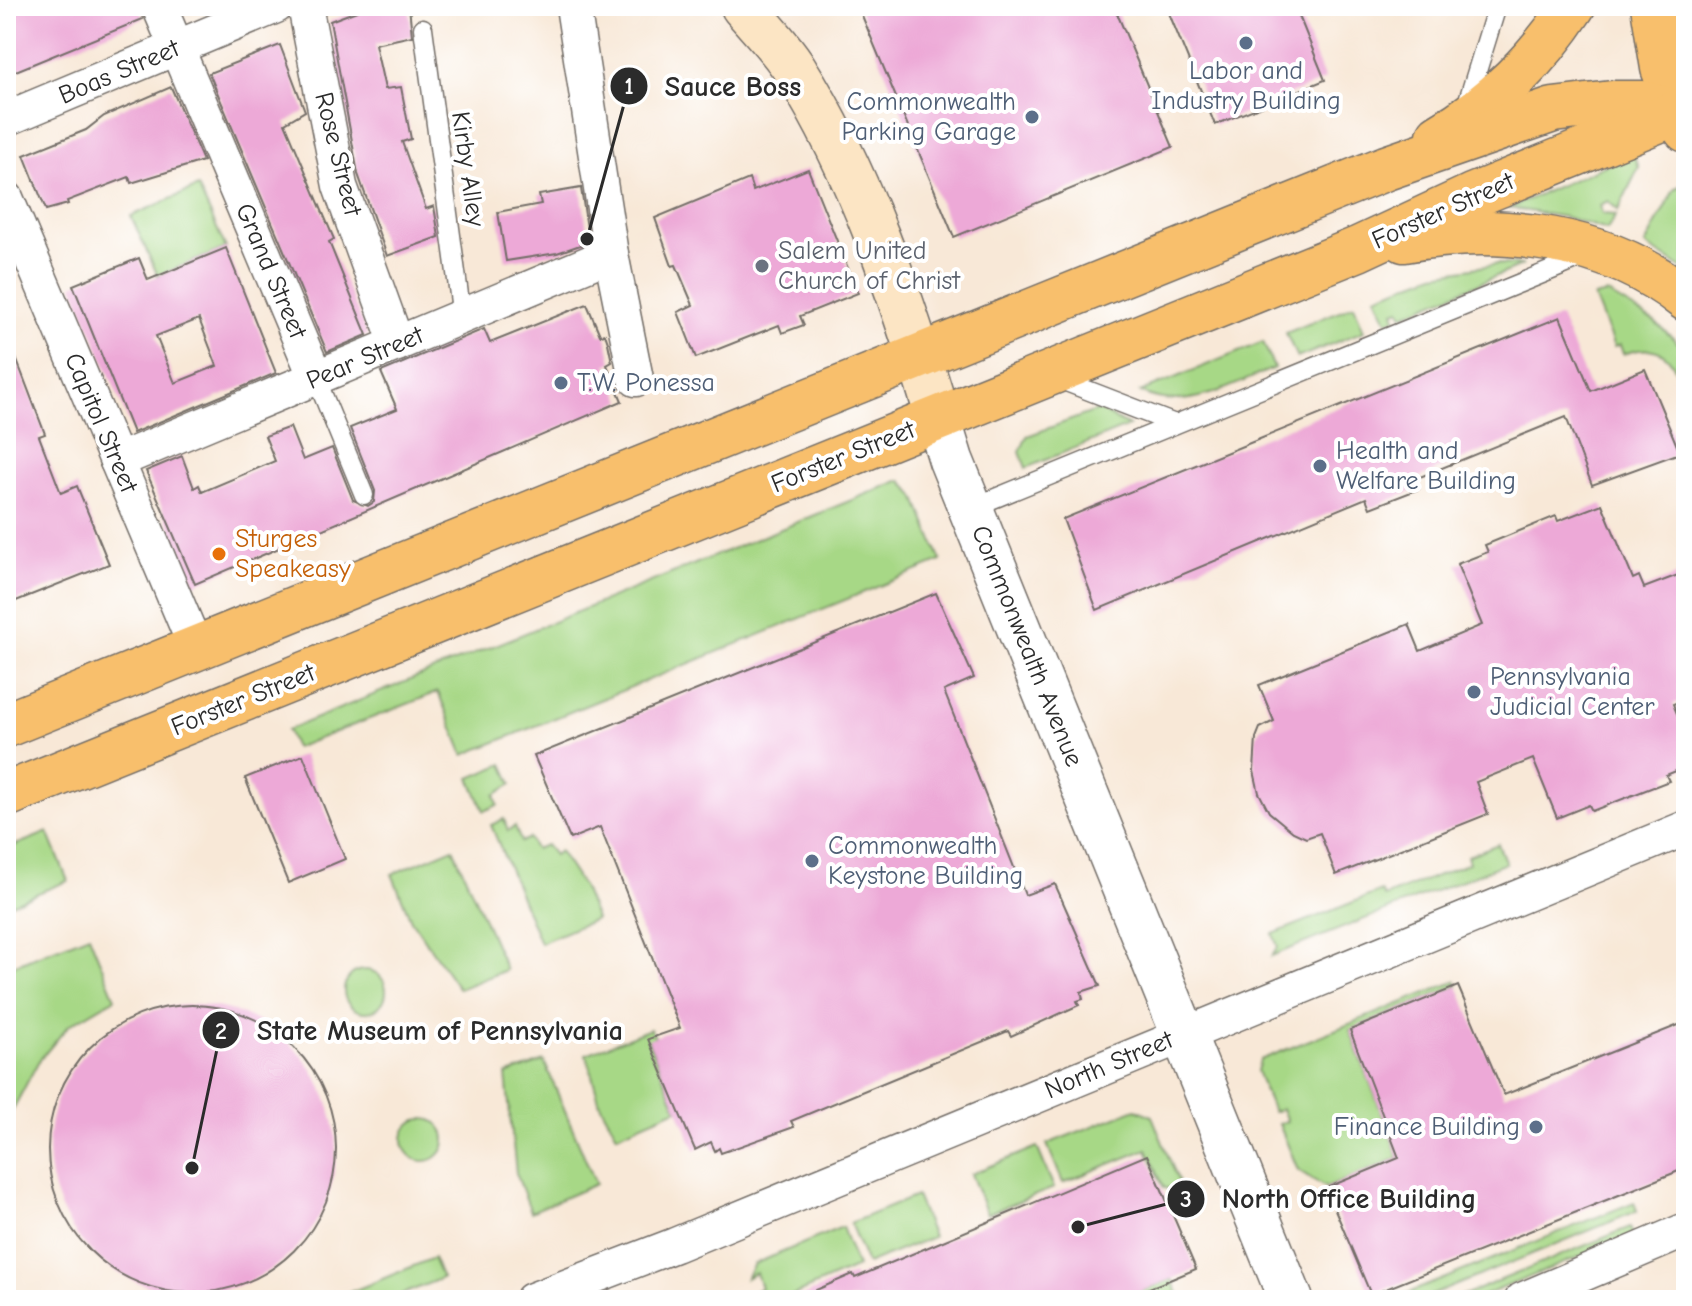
<svg xmlns="http://www.w3.org/2000/svg" width="1692" height="1306" font-family="'Comic Neue',sans-serif">
<style>
.green{fill:#a7d886;stroke:#698258;stroke-width:2}
.building{fill:#eda9d7;fill-rule:evenodd}
.lines{fill:none;stroke-linecap:round;stroke-linejoin:round}
.service-casing{stroke:#736d67;stroke-width:21}
.minor-casing{stroke:#736d67;stroke-width:37}
.tertiary-casing{stroke:#736d67;stroke-width:47}
.secondary-casing{stroke:#736d67;stroke-width:47}
.primary-casing{stroke:#736d67;stroke-width:47}
.service{stroke:#fff;stroke-width:18}
.minor{stroke:#fff;stroke-width:34}
.tertiary{stroke:#fff;stroke-width:44}
.secondary{stroke:#fce5c4;stroke-width:44}
.primary{stroke:#f8bf6c;stroke-width:44}
.service-dot{fill:#5c6f8a;stroke:#fff;stroke-width:3}
.worship-dot{fill:#6b7280;stroke:#fff;stroke-width:3}
.food-dot{fill:#e8710a;stroke:#fff;stroke-width:3}
.labels{text-anchor:middle;dominant-baseline:central;stroke-width:8;stroke-linejoin:round;paint-order:stroke}
.service-label{font-size:26px;fill:#4e5e75;stroke:#fff;text-anchor:start}
.street-label{font-size:26px;fill:#2b2b2b;stroke:#fff}
.worship-label{font-size:26px;fill:#5b616d;stroke:#fff;text-anchor:start}
.food-label{font-size:26px;fill:#c56008;stroke:#fff;text-anchor:start}
.leader{fill:none;stroke:#2b2b2b;stroke-width:3}
.callout-dot{fill:#2b2b2b;stroke:#fff;stroke-width:3}
.mark-label{font-size:24px;text-anchor:middle;font-weight:bold;fill:#fff}
.callout-label{font-size:28px;text-anchor:middle;font-weight:bold;fill:#2b2b2b;stroke:#fff;stroke-width:8;stroke-linejoin:round;paint-order:stroke}
</style>
<rect width="100%" height="100%" fill="#fff"/>
<filter id="ink" filterUnits="userSpaceOnUse"><feTurbulence type="fractalNoise" baseFrequency=".0125" numOctaves="2"/><feDisplacementMap in="SourceGraphic" scale="16" xChannelSelector="R" yChannelSelector="G"/><feConvolveMatrix kernelMatrix="1 2 1 2 8 2 1 2 1" color-interpolation-filters="sRGB"/></filter>
<filter id="wash" filterUnits="userSpaceOnUse"><feTurbulence type="fractalNoise" baseFrequency=".006" numOctaves="4" result="noise"/><feDisplacementMap in="SourceGraphic" scale="32" xChannelSelector="R" yChannelSelector="G"/><feGaussianBlur stdDeviation="1.8" result="paint"/><feColorMatrix in="noise" values="0 0 0 0 0 0 0 0 0 0 0 0 0 0 0 0 0 1.4 0 .05"/><feComposite in="paint" operator="in"/></filter>
<g filter="url(#wash)">
<rect width="100%" height="100%" fill="#f8e8d7"/>
<!-- green -->
<g class="green">
<polygon points="1633,153 1639,167 1618,210 1608,201 1600,205 1602,214 1616,215 1607,230 1565,217 1509,208"/>
<polygon points="1686,184 1686,271 1645,245 1675,188"/>
<polygon points="198,187 226,248 158,276 131,216"/>
<polygon points="1498,264 1523,265 1403,315 1400,309 1394,311 1396,318 1387,321 1376,296 1435,274"/>
<path d="M 1608,294 L 1655,322 L 1686,350 L 1686,394 C 1672,359 1666,340 1623,354 L 1620,345 L 1614,347 L 1594,297 Z"/>
<polygon points="1354,305 1364,331 1297,358 1286,333"/>
<path d="M 1263,342 L 1274,368 C 1230,386 1186,414 1140,392 Z"/>
<polygon points="1098,410 1129,426 1026,468 1020,452 1027,436"/>
<polygon points="901,480 915,496 941,561 464,755 438,692 295,748 287,730"/>
<polygon points="503,764 512,784 495,795 498,805 484,811 470,778"/>
<polygon points="504,819 508,831 515,826 521,842 529,838 535,849 546,845 554,855 559,851 582,886 596,919 540,943 491,825"/>
<polygon points="48,832 68,881 6,906 6,849"/>
<polygon points="1498,844 1506,863 1272,956 1278,947 1273,934 1381,891 1384,897 1469,863 1467,856"/>
<polygon points="453,848 506,970 459,989 411,920 392,874"/>
<polygon points="89,935 115,998 68,1026 38,1062 11,1113 10,1148 6,1148 6,968"/>
<circle cx="365" cy="991" r="21"/>
<polygon points="1456,981 1458,986 1350,1030 1399,1158 1326,1188 1298,1170 1279,1124 1287,1121 1282,1109 1273,1112 1257,1071 1260,1060"/>
<polygon points="650,1029 655,1037 648,1041 677,1109 617,1135 600,1104 586,1054"/>
<polygon points="544,1061 596,1184 531,1212 516,1173 506,1075"/>
<polygon points="1136,1109 1152,1116 1182,1190 1164,1188 1147,1149 1063,1183 1047,1144"/>
<circle cx="424" cy="1140" r="21"/>
<polygon points="1037,1147 1054,1188 987,1214 971,1174"/>
<polygon points="916,1196 933,1237 867,1264 850,1223"/>
<polygon points="1634,1202 1637,1211 1420,1300 1391,1300"/>
<polygon points="842,1227 857,1267 782,1300 738,1300 761,1288 756,1273 746,1278 754,1264"/>
<polygon points="1630,1227 1633,1235 1473,1300 1452,1300"/>
<polygon points="433,1258 442,1278 389,1300 331,1300"/>
<polygon points="1172,1279 1179,1296 1177,1300 1119,1300"/>
</g>
<g id="blocks">
<!-- building -->
<g class="building">
<polygon points="6,6 139,6 143,19 6,75"/>
<polygon points="370,6 409,6 412,36 375,44 385,89 401,87 411,139 402,142 426,209 434,206 439,237 387,256 358,174 330,21"/>
<polygon points="858,6 1114,6 1173,147 954,237"/>
<polygon points="1166,6 1295,6 1325,80 1215,125"/>
<polygon points="280,45 305,111 285,123 334,239 329,242 367,335 327,352 209,73"/>
<polygon points="171,87 203,161 131,183 129,177 67,201 68,204 46,210 24,155 86,130 104,116"/>
<polygon points="808,169 858,293 800,316 804,325 782,333 779,325 696,358 678,312 693,305 676,265 672,266 655,218 749,179 753,191"/>
<polygon points="581,188 589,242 557,253 506,261 498,212 541,204 539,195"/>
<path d="M 226,248 L 276,373 L 133,433 L 73,285 L 139,258 L 148,280 ZM 199,319 L 217,366 L 175,383 L 156,336 Z"/>
<polygon points="587,304 600,335 605,334 608,343 612,362 607,365 622,401 195,584 146,471 182,456 194,488 199,485 202,492 275,461 265,436 290,427 303,460 332,448 353,500 368,506 374,502 375,491 350,428 397,409 381,372 484,329 490,343"/>
<polygon points="1560,317 1591,391 1645,369 1680,453 1592,485 1566,417 1415,479 1419,489 1370,508 1366,498 1097,610 1063,519"/>
<polygon points="8,337 45,434 39,436 61,493 77,486 109,564 6,605"/>
<polygon points="1602,504 1633,579 1639,576 1644,588 1686,572 1686,699 1673,704 1686,735 1686,767 1666,775 1669,781 1592,811 1589,805 1557,818 1533,759 1476,782 1488,814 1336,875 1320,833 1306,838 1293,832 1269,812 1259,793 1254,771 1256,738 1260,728 1274,721 1259,685 1409,624 1420,651 1482,625 1457,564 1488,552 1485,545 1556,516 1558,521"/>
<polygon points="936,593 974,678 944,691 1025,895 1055,884 1100,986 1081,992 1083,999 1077,1001 1079,1005 1011,1036 1008,1031 791,1121 794,1127 721,1153 719,1148 715,1151 711,1142 695,1150 648,1039 680,1028 600,827 570,839 534,756"/>
<polygon points="303,755 345,859 288,883 245,778"/>
<polygon points="1458,986 1504,1095 1686,1022 1686,1168 1371,1295 1326,1188 1399,1158 1350,1030"/>
<circle cx="192" cy="1149" r="144"/>
<polygon points="1147,1155 1196,1269 1172,1279 1119,1300 793,1300 853,1274 855,1278"/>
</g>
</g>
</g>
<g filter="url(#ink)">
<use href="#blocks" fill-opacity="0" stroke="#736d67" stroke-width="2"/>
<g class="lines">
<!-- service casing -->
<g class="service-casing">
<g id="service">
<polyline points="423,28 462,317"/>
<polyline points="1465,110 1497,6"/>
<polyline points="316,378 364,495"/>
<polyline points="1056,378 1175,424"/>
<polyline points="971,508 1586,256"/>
</g>
</g>
<!-- minor casing -->
<g class="minor-casing">
<g id="minor">
<polyline points="159,6 316,378"/>
<polyline points="305,6 340,186 397,344"/>
<polyline points="573,6 611,254 636,379"/>
<polyline points="6,119 276,6"/>
<polyline points="6,198 196,648"/>
<polyline points="117,461 611,254"/>
<polyline points="532,1300 675,1245 1686,828"/>
<polyline points="1522,1300 1686,1230"/>
</g>
</g>
<!-- tertiary casing -->
<g class="tertiary-casing">
<polyline id="tertiary" points="938,418 951,460 1291,1300"/>
</g>
<!-- secondary casing -->
<g class="secondary-casing">
<path id="secondary" d="M 743,6 C 760,26 780,46 794,68 C 861,174 902,299 938,418"/>
</g>
<!-- primary casing -->
<g class="primary-casing">
<g id="primary">
<polyline points="1653,6 1663,68 1686,130"/>
<path d="M 1439,136 C 1493,105 1539,58 1573,6"/>
<path d="M 1404,240 C 1500,223 1608,236 1686,299"/>
<polyline points="6,725 1386,168 1553,110 1612,103 1643,103 1676,112"/>
<polyline points="6,795 1358,249 1472,196 1686,109"/>
</g>
</g>
<!-- service -->
<use href="#service" class="service"/>
<!-- minor -->
<use href="#minor" class="minor"/>
<!-- tertiary -->
<use href="#tertiary" class="tertiary"/>
<!-- secondary -->
<use href="#secondary" class="secondary"/>
<!-- primary -->
<use href="#primary" class="primary"/>
</g>
</g>
<!-- markers -->
<g class="service-dot">
<circle cx="1246" cy="43" r="8"/>
<circle cx="1032" cy="117" r="8"/>
<circle cx="561" cy="383" r="8"/>
<circle cx="1320" cy="466" r="8"/>
<circle cx="1474" cy="692" r="8"/>
<circle cx="812" cy="861" r="8"/>
<circle cx="1536" cy="1127" r="8"/>
</g>
<circle class="worship-dot" cx="762" cy="266" r="8"/>
<circle class="food-dot" cx="219" cy="554" r="8"/>
<g class="labels">
<!-- service labels -->
<g class="service-label">
<text x="1246" y="71" text-anchor="middle">Labor and<tspan x="1246" dy="30">Industry Building</tspan></text>
<text x="1016" y="102" text-anchor="end">Commonwealth<tspan x="1016" dy="30">Parking Garage</tspan></text>
<text x="577" y="383">T.W. Ponessa</text>
<text x="1336" y="451">Health and<tspan x="1336" dy="30">Welfare Building</tspan></text>
<text x="1490" y="677">Pennsylvania<tspan x="1490" dy="30">Judicial Center</tspan></text>
<text x="828" y="846">Commonwealth<tspan x="828" dy="30">Keystone Building</tspan></text>
<text x="1520" y="1127" text-anchor="end">Finance Building</text>
</g>
<!-- street labels -->
<g class="street-label">
<text transform="translate(119 72) rotate(-23)">Boas Street</text>
<text transform="translate(338 154) rotate(76)">Rose Street</text>
<text transform="translate(468 169) rotate(82)">Kirby Alley</text>
<text transform="translate(1443 211) rotate(-24)">Forster Street</text>
<text transform="translate(271 271) rotate(67)">Grand Street</text>
<text transform="translate(365 358) rotate(-23)">Pear Street</text>
<text transform="translate(101 423) rotate(67)">Capitol Street</text>
<text transform="translate(843 457) rotate(-22)">Forster Street</text>
<text transform="translate(1027 646) rotate(68)">Commonwealth Avenue</text>
<text transform="translate(243 700) rotate(-22)">Forster Street</text>
<text transform="translate(1109 1065) rotate(-23)">North Street</text>
</g>
<!-- worship labels -->
<g class="worship-label">
<text x="778" y="251">Salem United<tspan x="778" dy="30">Church of Christ</tspan></text>
</g>
<!-- food labels -->
<g class="food-label">
<text x="235" y="539">Sturges<tspan x="235" dy="30">Speakeasy</tspan></text>
</g>
</g>
<!-- callouts -->
<path class="leader" d="M587 239L629 86M192 1168L221 1030M1078 1227L1186 1199"/>
<g class="callout-dot">
<circle cx="587" cy="239" r="8"/>
<circle cx="192" cy="1168" r="8"/>
<circle cx="1078" cy="1227" r="8"/>
<circle cx="629" cy="86" r="20"/>
<circle cx="221" cy="1030" r="20"/>
<circle cx="1186" cy="1199" r="20"/>
</g>
<g class="mark-label">
<text x="629" y="94">1</text>
<text x="221" y="1039">2</text>
<text x="1186" y="1207">3</text>
</g>
<g class="callout-label">
<text x="733" y="96">Sauce Boss</text>
<text x="440" y="1040">State Museum of Pennsylvania</text>
<text x="1349" y="1208">North Office Building</text>
</g>
<!-- margin -->
<rect width="1692" height="1306" fill="none" stroke="#fff" stroke-width="32"/>
</svg>
